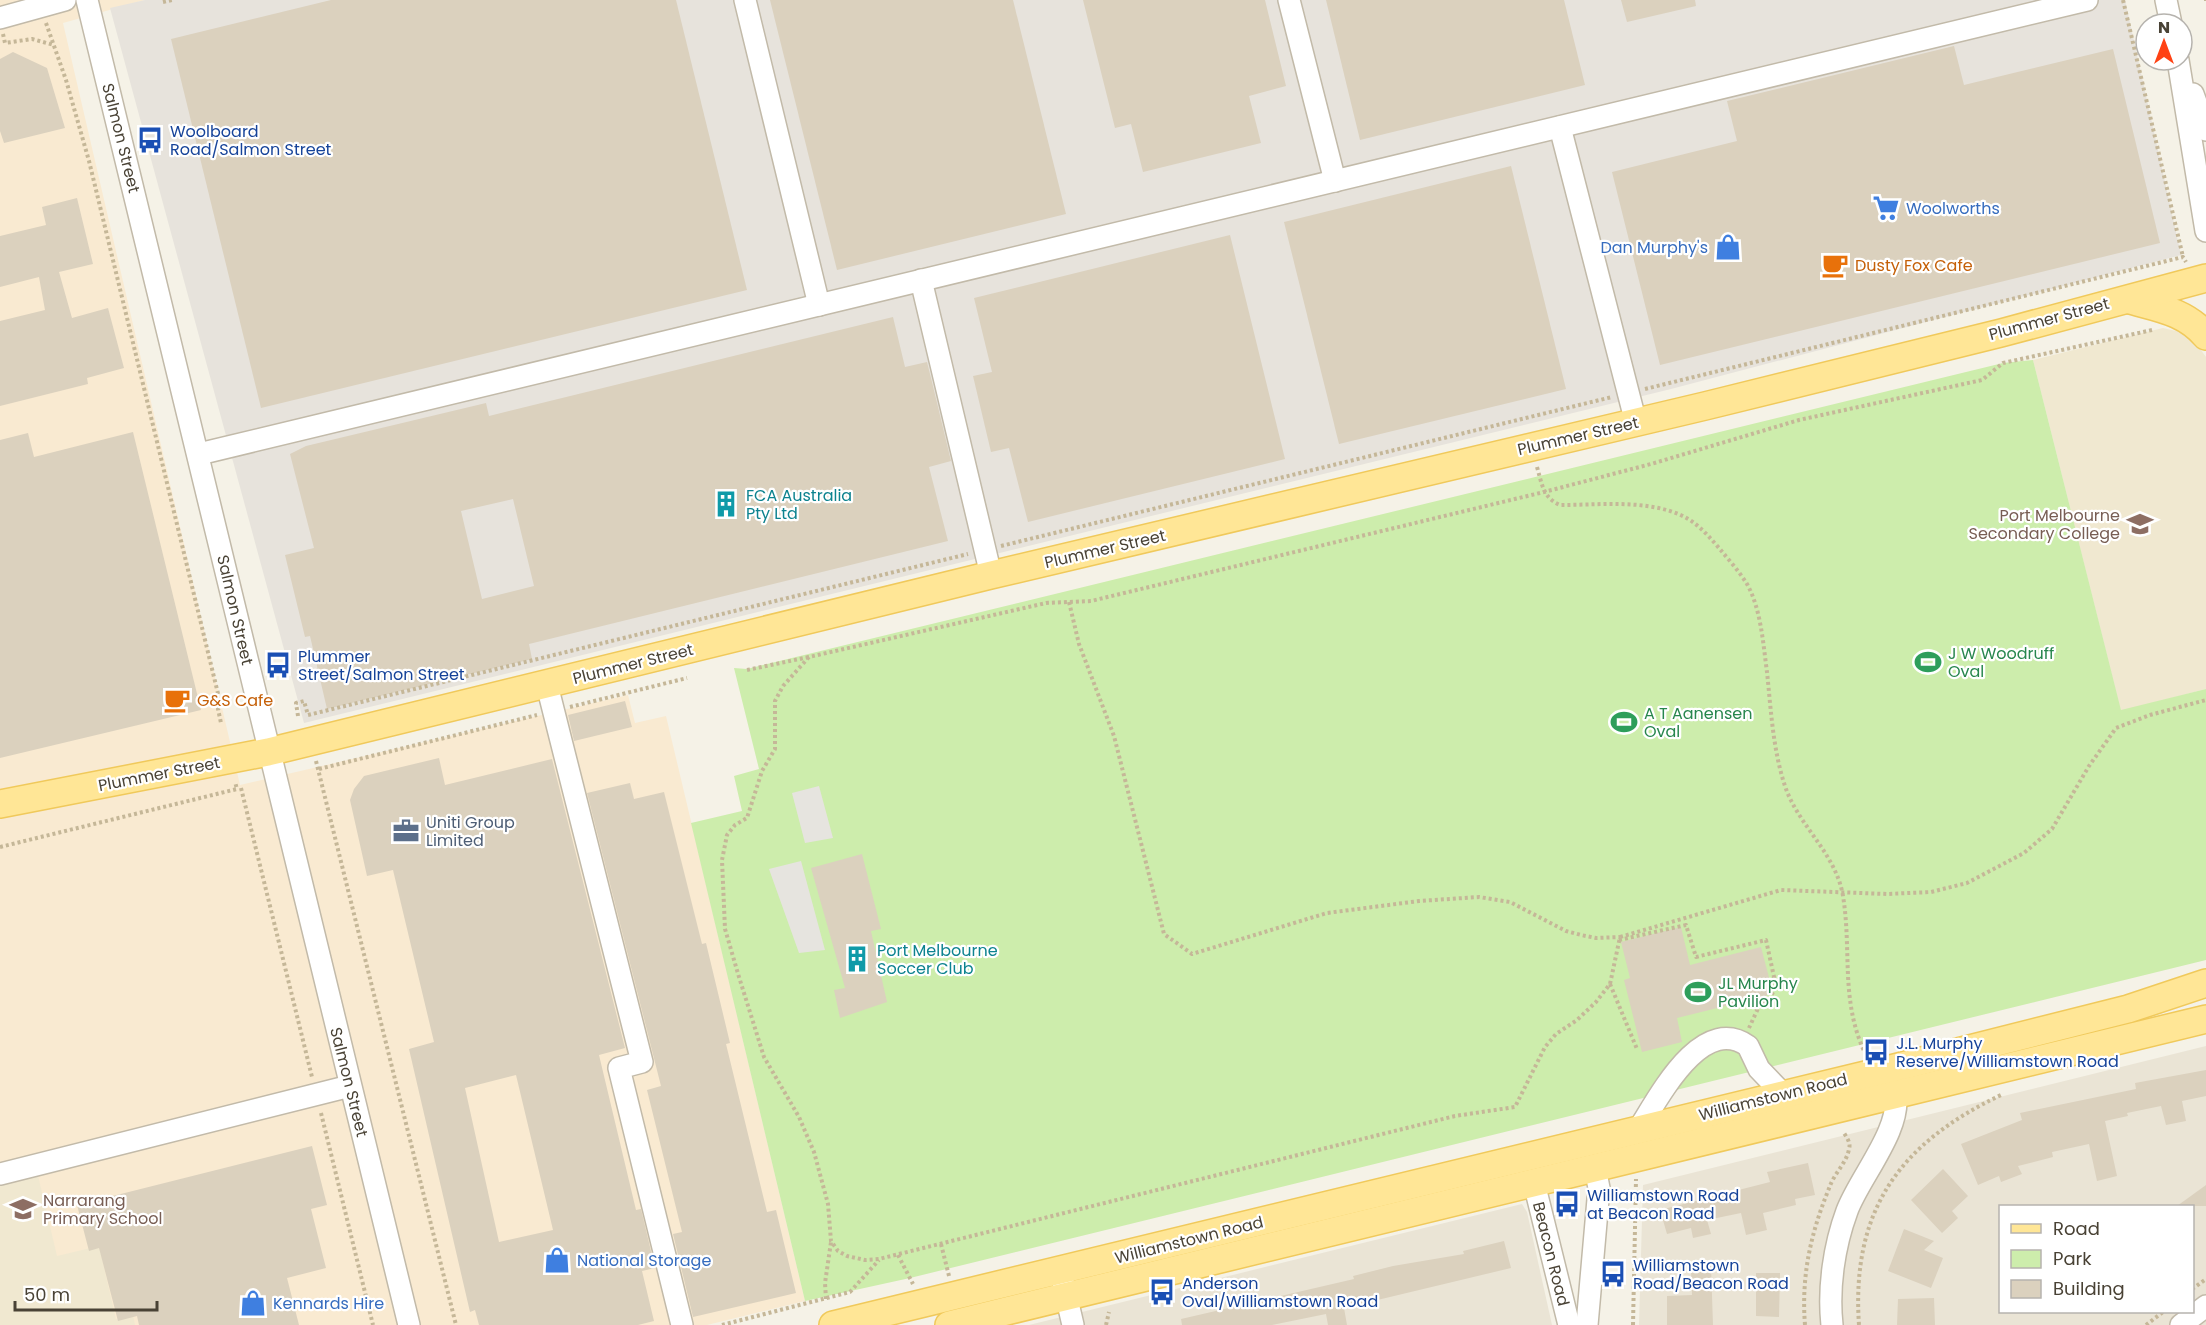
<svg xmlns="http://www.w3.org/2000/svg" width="2206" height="1325" font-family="Poppins,sans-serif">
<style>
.residential{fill:#eae4d5;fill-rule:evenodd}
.commercial{fill:#f9ead1}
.industrial{fill:#e7e3dc}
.education{fill:#f0e8d0}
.green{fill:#cdedac}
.parking{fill:#e6e4df}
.building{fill:#dbd1be;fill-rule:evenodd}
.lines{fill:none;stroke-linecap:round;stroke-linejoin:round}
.minor-casing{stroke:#c2baa9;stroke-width:24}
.major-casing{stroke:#f0c95b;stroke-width:30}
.path{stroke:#c5b798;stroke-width:4;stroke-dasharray:3 3;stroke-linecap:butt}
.minor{stroke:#fff;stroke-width:21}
.major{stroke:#ffe696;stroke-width:27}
.labels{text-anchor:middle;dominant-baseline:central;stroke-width:4.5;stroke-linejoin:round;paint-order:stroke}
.transit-label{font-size:16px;fill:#164399;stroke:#fff;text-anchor:start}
.street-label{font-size:16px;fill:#494235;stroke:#fff}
.shop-label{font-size:16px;fill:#366cbe;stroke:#fff;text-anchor:start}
.food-label{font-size:16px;fill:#c56008;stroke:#fff;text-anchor:start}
.culture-label{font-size:16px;fill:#0d838f;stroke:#fff;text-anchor:start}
.education-label{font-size:16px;fill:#785e54;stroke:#fff;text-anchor:end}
.leisure-label{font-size:16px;fill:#27864d;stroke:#fff;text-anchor:start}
.service-label{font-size:16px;fill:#4e5e75;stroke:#fff;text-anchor:start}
</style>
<rect width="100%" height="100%" fill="#f5f2e7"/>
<!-- residential -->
<g class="residential">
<path d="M 2206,1046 L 2206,1325 L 1639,1325 L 1643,1185 ZM 2000,1206 L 2192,1206 L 2192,1312 L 2000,1312 Z"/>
<polygon points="1522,1204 1527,1212 1552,1325 1029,1325"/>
</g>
<!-- commercial -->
<polygon class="commercial" points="0,0 145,0 63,23 240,785 628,695 635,723 666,716 805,1301 707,1325 0,1325"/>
<!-- industrial -->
<polygon class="industrial" points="145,0 2125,0 2181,255 1671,389 304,723 110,8"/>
<!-- education -->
<g class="education">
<polygon points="2163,328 2189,334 2206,357 2206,689 2121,711 2033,360"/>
<polygon points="35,1163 57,1256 99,1246 116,1319 133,1315 135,1325 0,1325 0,1172"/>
</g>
<!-- green -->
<polygon class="green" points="2033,360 2121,710 2206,689 2206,960 910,1278 805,1301 691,823 742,811 734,776 759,769 734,668 747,669 2003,363"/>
<!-- parking -->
<g class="parking">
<polygon points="819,786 833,838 805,843 792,793"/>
<polygon points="801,861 825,950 799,953 769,869"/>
</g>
<!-- building -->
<g class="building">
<polygon points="331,0 676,0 747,290 261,408 171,39"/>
<polygon points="770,0 1013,0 1066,214 837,270"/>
<polygon points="1083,0 1265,0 1286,86 1249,96 1261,143 1143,172 1131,124 1115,128"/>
<polygon points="1326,0 1564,0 1585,85 1360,140"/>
<polygon points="1621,0 1695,0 1696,6 1627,22"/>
<polygon points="1954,46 1964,85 2113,49 2160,243 1660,365 1612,172 1737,141 1727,101"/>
<polygon points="13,52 47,68 65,128 4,143 0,131 0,59"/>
<polygon points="1511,166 1566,389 1339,444 1284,222"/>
<polygon points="77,198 93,264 59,272 72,318 108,308 124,368 87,378 88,384 0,406 0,321 45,310 39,277 0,287 0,236 46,225 42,207"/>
<polygon points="1230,235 1285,459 1028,522 1009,448 991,452 973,376 992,372 974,298"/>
<path d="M 893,317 L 905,367 L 927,362 L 932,382 L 951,461 L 929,467 L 948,541 L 529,644 L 532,659 L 327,709 L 310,636 L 305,637 L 285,555 L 314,548 L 290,454 L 306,446 L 486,403 L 489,416 ZM 513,499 L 534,586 L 482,599 L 461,511 Z"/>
<polygon points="133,432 201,710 0,758 0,440 28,433 34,457"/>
<polygon points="625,701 632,727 574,741 568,715"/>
<path d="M 439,758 L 445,785 L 552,759 L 625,1048 L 599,1055 L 636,1210 L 641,1209 L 655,1268 L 642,1271 L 654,1321 L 638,1325 L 479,1325 L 475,1310 L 470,1312 L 409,1049 L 434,1042 L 393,870 L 367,876 L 350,800 L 354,789 L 364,776 ZM 516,1075 L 553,1230 L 499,1242 L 465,1088 Z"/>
<polygon points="630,783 634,799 664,792 702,944 706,943 730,1043 726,1044 767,1212 776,1210 796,1293 693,1317 673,1234 682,1232 647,1090 661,1086 587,793"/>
<polygon points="862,854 881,929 871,931 887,1002 840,1018 834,990 845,988 811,868"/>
<polygon points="1681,927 1690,965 1761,947 1772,989 1766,996 1677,1018 1682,1042 1642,1052 1624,980 1630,978 1621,942"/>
<polygon points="2206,1070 2206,1096 2182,1101 2186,1121 2166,1125 2161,1106 2127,1113 2128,1116 2105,1121 2117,1176 2097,1181 2089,1144 2052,1152 2053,1157 2018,1166 2022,1174 2001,1182 1999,1176 1978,1185 1961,1144 2022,1120 2020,1113 2136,1089 2135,1083"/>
<polygon points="312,1146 327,1205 311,1209 326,1268 287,1278 299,1325 139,1325 137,1316 118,1321 99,1248 89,1251 77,1205"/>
<polygon points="1808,1163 1815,1195 1795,1199 1796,1205 1763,1213 1767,1230 1746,1235 1741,1213 1707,1220 1711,1234 1693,1238 1691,1228 1667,1234 1660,1210 1770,1182 1767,1172"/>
<polygon points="1943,1169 1968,1196 1952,1211 1958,1218 1942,1233 1911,1200"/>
<polygon points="2206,1185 2206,1206 2177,1206"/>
<polygon points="1904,1229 1934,1241 1924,1250 1943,1258 1931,1288 1888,1271"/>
<polygon points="1504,1241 1511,1268 1344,1308 1347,1325 1328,1325 1326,1314 1272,1325 1182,1325 1181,1319 1354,1279 1353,1276 1393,1266 1464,1254 1463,1251"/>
<polygon points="1711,1266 1713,1325 1667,1325 1667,1296 1692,1295 1691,1271"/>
<polygon points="1756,1273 1780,1273 1779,1317 1756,1316"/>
<polygon points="1934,1298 1935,1325 1897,1325 1898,1299"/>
</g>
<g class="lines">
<!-- minor casing -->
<g class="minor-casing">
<g id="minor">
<path d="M 87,0 C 196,441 300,884 409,1325"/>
<polyline points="745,0 819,305"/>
<polyline points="1289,0 1335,181"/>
<polyline points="2166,0 2171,24"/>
<polyline points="0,18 65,0"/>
<polyline points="2178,60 2206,231"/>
<polyline points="2193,94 2206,130"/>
<polyline points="1560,127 1636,423"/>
<polyline points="921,280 991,575"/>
<polyline points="199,454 2087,0"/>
<polyline points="547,685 642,1062 619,1068 682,1325"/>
<path d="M 1638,1130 C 1658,1099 1701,1013 1748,1046 L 1759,1069 L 1783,1094"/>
<polyline points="0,1174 350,1086"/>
<polyline points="1534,1183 1569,1325"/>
<polyline points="1063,1282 1073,1325"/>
<polyline points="1587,1325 1599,1188 1595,1168"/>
<path d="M 1832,1325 C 1828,1288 1834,1246 1847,1211 C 1859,1178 1903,1128 1895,1093"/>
<polyline points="2181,1325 2206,1306"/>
</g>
</g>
<!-- major casing -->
<g class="major-casing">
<g id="major">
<path d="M 2130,300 C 2159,308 2186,312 2206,336"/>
<polyline points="0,804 268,752 991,575 1705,406 2001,333 2206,278"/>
<polyline points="833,1325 1890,1069 2128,1009 2206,983"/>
<polyline points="949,1325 2206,1019"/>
</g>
</g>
<!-- path -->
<g class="path">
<polyline points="2123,0 2183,257"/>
<polyline points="2206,0 2206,1"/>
<polyline points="163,2 172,0"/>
<polyline points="46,23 66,80 89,161 221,706 218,709 221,723"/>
<polyline points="3,34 5,43 32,39 54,45"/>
<polyline points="2152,330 2003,363 1982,380 1799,420 1651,464 1544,492 1091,601 1046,603 809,657 783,686 775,701 775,749 762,771 747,818 735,825 727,835 722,860 725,929 739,977 764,1057 799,1117 814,1152 828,1204 831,1241 838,1251 847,1256 865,1260 879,1259 1455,1116 1515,1107 1545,1047 1556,1034 1577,1020 1596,1002 1610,984 1620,937 1781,890 1887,894 1931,892 1967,883 2024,853 2052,829 2089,766 2116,728 2150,715 2206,700"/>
<polyline points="1645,389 2183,257 2186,262"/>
<path d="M 1537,467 C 1542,484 1543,498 1560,505 C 1597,505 1638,500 1673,512 C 1694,519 1705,532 1719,548 C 1728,559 1739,571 1747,584 C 1761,609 1763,643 1767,672 C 1771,710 1773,752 1786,789 C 1800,827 1836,854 1843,896 C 1852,951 1840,1000 1865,1053"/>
<polyline points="1001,546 1612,397"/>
<polyline points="1069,602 1079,644 1114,736 1164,934 1192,954 1327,913 1419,901 1479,897 1510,902 1566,931 1581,935 1596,938 1620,937"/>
<polyline points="747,670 809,657"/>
<polyline points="570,707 687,678"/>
<polyline points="298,716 296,703 304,701 308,715 968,554"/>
<polyline points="316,761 456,1325"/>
<polyline points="319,769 537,715"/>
<polyline points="241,788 312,1077"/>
<polyline points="0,847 237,789 235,782"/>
<polyline points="1619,940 1686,925 1696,957 1766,940 1776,986 1770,998 1760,1004 1749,1028"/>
<polyline points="1610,984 1637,1049"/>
<polyline points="321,1113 373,1325"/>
<polyline points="941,1244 949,1276"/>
<polyline points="898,1255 913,1284"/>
<polyline points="2192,1289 2206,1279"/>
<polyline points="826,1299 825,1283 831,1242"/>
<polyline points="722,1325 850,1292 879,1260"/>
<polyline points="1106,1325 1109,1312"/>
<polyline points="1633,1325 1636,1179"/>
<path d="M 1805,1325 C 1801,1275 1811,1232 1830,1186 C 1834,1174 1847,1162 1849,1149 C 1851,1143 1847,1138 1844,1133"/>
<path d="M 1859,1325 C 1851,1210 1900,1143 2001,1095"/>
<polyline points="2146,1325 2163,1312"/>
</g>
<!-- minor -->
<use href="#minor" class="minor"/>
<!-- major -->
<use href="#major" class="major"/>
</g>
<!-- icons -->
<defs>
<g id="bus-bare" transform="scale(2.07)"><path d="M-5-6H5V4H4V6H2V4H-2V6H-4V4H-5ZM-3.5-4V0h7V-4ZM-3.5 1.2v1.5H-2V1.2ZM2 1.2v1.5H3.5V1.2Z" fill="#1a4fb4" stroke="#fff" stroke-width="2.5" paint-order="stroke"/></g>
<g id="supermarket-bare" transform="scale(2.07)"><path d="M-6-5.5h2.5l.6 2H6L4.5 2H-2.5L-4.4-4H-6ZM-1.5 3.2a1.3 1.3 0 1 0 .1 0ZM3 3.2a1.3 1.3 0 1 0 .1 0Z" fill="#3f7fe0" stroke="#fff" stroke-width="2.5" paint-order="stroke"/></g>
<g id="shop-bare" transform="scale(2.07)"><path d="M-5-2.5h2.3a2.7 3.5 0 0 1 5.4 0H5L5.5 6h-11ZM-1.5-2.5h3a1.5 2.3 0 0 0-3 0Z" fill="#3f7fe0" stroke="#fff" stroke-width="2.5" paint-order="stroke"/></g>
<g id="cafe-bare" transform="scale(2.07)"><path d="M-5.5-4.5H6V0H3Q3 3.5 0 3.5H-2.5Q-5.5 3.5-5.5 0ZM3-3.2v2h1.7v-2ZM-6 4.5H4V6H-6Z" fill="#e8710a" stroke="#fff" stroke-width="2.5" paint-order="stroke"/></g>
<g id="building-bare" transform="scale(2.07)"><path d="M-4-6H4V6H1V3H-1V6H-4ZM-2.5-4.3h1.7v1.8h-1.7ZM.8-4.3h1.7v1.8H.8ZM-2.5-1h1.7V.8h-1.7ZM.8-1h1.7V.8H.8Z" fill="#0f9aa8" stroke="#fff" stroke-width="2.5" paint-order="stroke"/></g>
<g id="school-bare" transform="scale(2.07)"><path d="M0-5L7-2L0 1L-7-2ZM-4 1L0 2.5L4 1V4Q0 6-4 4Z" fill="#8d6e63" stroke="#fff" stroke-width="2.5" paint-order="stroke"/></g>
<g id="stadium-bare" transform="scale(2.07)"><path d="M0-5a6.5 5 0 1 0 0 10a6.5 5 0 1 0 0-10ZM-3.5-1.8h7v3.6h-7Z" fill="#2e9e5b" stroke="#fff" stroke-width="2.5" paint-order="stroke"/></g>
<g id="office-bare" transform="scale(2.07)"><path d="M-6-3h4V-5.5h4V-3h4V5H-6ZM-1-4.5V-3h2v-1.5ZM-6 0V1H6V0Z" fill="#5c6f8a" stroke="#fff" stroke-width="2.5" paint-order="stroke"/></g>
</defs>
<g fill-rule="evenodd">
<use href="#bus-bare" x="150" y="140"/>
<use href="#supermarket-bare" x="1886" y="208"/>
<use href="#shop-bare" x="1728" y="247"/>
<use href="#cafe-bare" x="1835" y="265"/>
<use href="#building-bare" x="726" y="504"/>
<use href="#school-bare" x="2140" y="524"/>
<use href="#stadium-bare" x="1928" y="662"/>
<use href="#bus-bare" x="278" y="665"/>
<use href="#cafe-bare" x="177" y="700"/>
<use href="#stadium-bare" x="1624" y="722"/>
<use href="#office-bare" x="406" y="831"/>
<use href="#building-bare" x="857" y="959"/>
<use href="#stadium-bare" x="1698" y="992"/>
<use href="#bus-bare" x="1876" y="1052"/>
<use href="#bus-bare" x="1567" y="1204"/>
<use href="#school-bare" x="23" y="1209"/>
<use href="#shop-bare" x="557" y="1260"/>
<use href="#bus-bare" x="1613" y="1274"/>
<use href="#bus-bare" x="1162" y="1292"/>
<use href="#shop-bare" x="253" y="1303"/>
</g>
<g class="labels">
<!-- transit labels -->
<g class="transit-label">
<text x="170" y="131">Woolboard<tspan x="170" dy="18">Road/Salmon Street</tspan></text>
<text x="298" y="656">Plummer<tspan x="298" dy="18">Street/Salmon Street</tspan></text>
<text x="1896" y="1043">J.L. Murphy<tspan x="1896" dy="18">Reserve/Williamstown Road</tspan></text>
<text x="1587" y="1195">Williamstown Road<tspan x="1587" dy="18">at Beacon Road</tspan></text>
<text x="1633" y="1265">Williamstown<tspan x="1633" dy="18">Road/Beacon Road</tspan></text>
<text x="1182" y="1283">Anderson<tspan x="1182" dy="18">Oval/Williamstown Road</tspan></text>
</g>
<!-- street labels -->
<g class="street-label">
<text transform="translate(121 138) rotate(76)">Salmon Street</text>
<text transform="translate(2049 319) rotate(-15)">Plummer Street</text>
<text transform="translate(1578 436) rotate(-13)">Plummer Street</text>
<text transform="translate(1105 549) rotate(-13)">Plummer Street</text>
<text transform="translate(235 610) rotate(77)">Salmon Street</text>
<text transform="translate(633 664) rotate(-14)">Plummer Street</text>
<text transform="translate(159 774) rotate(-11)">Plummer Street</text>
<text transform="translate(349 1082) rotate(76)">Salmon Street</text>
<text transform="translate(1773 1097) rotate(-14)">Williamstown Road</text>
<text transform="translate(1189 1240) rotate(-14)">Williamstown Road</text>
<text transform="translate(1551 1254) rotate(76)">Beacon Road</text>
</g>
<!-- shop labels -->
<g class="shop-label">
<text x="1906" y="208">Woolworths</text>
<text x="1708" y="247" text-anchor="end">Dan Murphy's</text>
<text x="577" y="1260">National Storage</text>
<text x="273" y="1303">Kennards Hire</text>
</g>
<!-- food labels -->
<g class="food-label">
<text x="1855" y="265">Dusty Fox Cafe</text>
<text x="197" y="700">G&amp;S Cafe</text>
</g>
<!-- culture labels -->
<g class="culture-label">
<text x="746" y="495">FCA Australia<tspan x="746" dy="18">Pty Ltd</tspan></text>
<text x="877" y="950">Port Melbourne<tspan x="877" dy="18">Soccer Club</tspan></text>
</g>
<!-- education labels -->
<g class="education-label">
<text x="2120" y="515">Port Melbourne<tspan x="2120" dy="18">Secondary College</tspan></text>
<text x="43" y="1200" text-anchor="start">Narrarang<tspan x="43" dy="18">Primary School</tspan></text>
</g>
<!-- leisure labels -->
<g class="leisure-label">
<text x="1948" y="653">J W Woodruff<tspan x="1948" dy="18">Oval</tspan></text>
<text x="1644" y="713">A T Aanensen<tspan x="1644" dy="18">Oval</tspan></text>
<text x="1718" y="983">JL Murphy<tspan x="1718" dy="18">Pavilion</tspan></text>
</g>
<!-- service labels -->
<g class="service-label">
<text x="426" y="822">Uniti Group<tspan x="426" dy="18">Limited</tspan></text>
</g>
</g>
<!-- legend -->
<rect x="1999" y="1205" width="195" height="108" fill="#ffffff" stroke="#b6b3ae" stroke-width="1.5"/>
<rect x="2011" y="1224" width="30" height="9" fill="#ffe696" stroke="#b6b3ae" stroke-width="1.5"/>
<text x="2053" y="1235" font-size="18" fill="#494235">Road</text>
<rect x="2011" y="1250" width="30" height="18" fill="#cdedac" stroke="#b6b3ae" stroke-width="1.5"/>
<text x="2053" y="1265" font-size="18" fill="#494235">Park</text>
<rect x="2011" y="1280" width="30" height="18" fill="#dbd1be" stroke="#b6b3ae" stroke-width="1.5"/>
<text x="2053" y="1295" font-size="18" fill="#494235">Building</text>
<!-- north arrow -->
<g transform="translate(2164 42)"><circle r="28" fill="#ffffff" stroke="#b6b3ae" stroke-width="1.5"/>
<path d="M0-4.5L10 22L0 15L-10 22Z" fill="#ff4214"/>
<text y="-9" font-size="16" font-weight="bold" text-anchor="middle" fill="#494235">N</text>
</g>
<!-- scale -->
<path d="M15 1301v9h142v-9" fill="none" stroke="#494235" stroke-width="3"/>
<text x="24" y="1301" font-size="18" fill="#494235" stroke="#ffffff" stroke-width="4.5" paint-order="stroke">50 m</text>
</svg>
